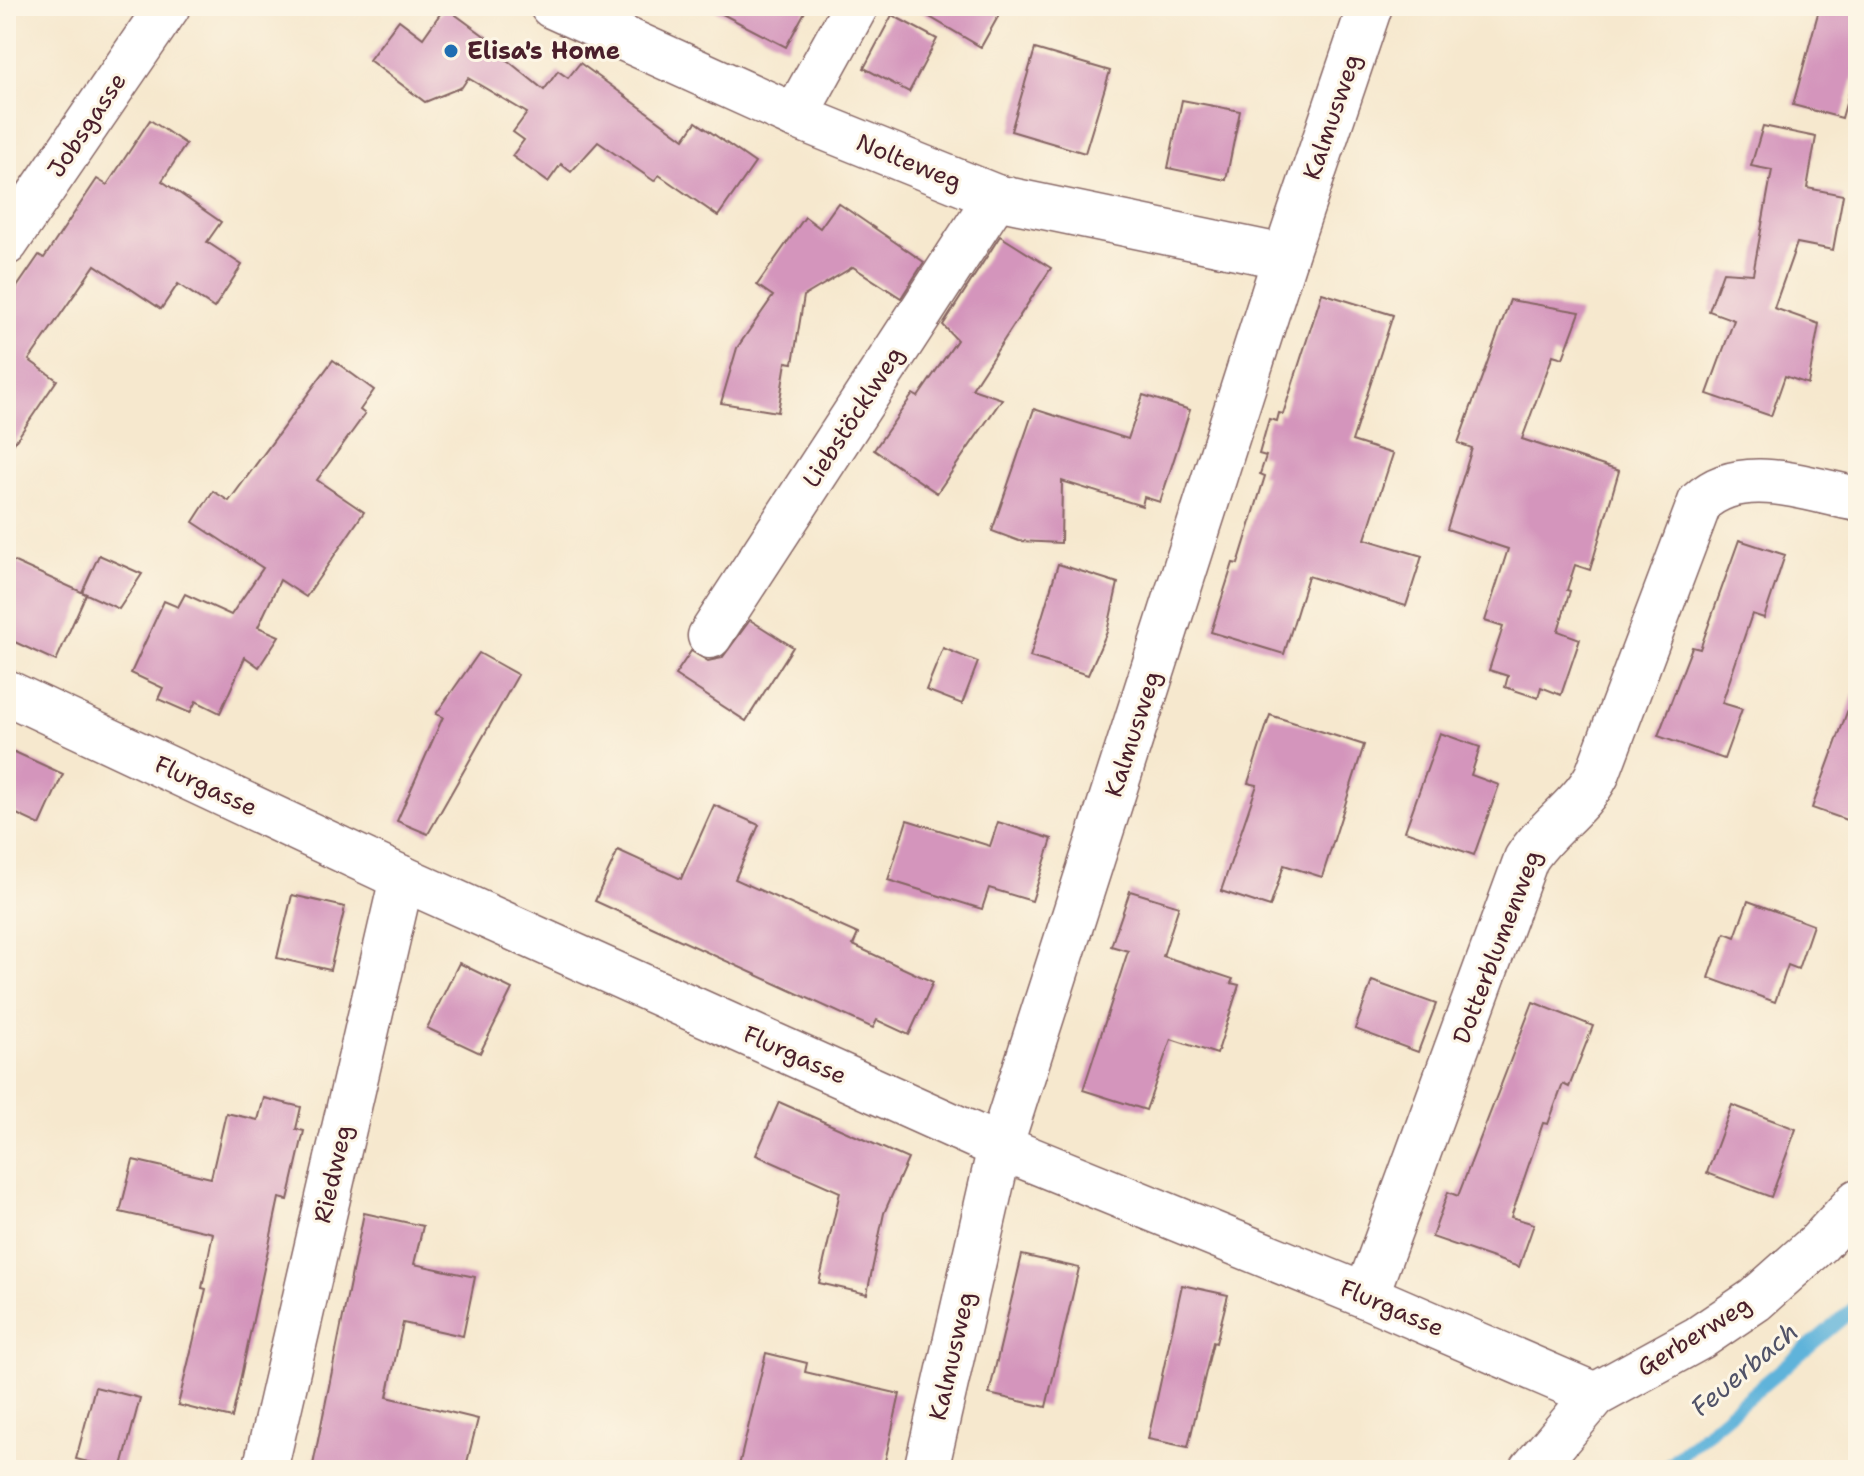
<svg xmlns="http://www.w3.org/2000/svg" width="1864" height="1476" font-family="'Shantell Sans',sans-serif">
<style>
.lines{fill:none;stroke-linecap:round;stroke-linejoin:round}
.stream{stroke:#5eb3da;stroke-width:14}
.building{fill:#d495bc}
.minor-casing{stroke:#866564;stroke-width:47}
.minor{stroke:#fff;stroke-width:44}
.poi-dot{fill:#1f6fb2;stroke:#fcf5e5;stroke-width:3}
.labels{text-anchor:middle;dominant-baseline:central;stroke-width:6;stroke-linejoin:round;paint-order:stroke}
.poi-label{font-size:24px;font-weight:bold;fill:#4a1f2b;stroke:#fcf5e5;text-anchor:start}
.street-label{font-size:24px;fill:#4a1f2b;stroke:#fcf5e5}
.water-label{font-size:26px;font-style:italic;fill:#515368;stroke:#fcf5e5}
</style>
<rect width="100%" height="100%" fill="#fcf5e5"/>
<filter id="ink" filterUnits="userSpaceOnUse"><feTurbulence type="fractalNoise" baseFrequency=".0125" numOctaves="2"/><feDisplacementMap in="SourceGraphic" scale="16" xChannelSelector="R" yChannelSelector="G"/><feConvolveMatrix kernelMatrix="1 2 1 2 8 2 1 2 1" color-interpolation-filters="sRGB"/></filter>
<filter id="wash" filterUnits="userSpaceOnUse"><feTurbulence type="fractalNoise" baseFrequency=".006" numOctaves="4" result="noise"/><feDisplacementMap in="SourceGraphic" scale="32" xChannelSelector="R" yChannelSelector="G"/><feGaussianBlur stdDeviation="1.8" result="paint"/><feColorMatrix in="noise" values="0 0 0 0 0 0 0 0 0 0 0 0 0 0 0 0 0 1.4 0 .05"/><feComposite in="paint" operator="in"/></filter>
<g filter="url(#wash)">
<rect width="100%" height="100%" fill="#f6e8ce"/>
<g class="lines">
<!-- stream -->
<polyline class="stream" points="1662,1470 1858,1305"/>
</g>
<g id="blocks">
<!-- building -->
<g class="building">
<polygon points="707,6 808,6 786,47"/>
<polygon points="911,6 1004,6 981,47"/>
<polygon points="1820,6 1858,6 1858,61 1842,118 1793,105"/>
<polygon points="445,7 494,43 491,47 544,90 558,71 568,78 580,63 684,139 696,122 755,163 718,216 659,175 654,181 598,142 571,172 561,164 548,182 512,156 524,140 513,132 527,113 468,78 462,87 425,102 369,60 399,20 423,38"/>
<polygon points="892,15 937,39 909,92 864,68"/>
<polygon points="1035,49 1110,71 1085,153 1011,131"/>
<polygon points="1182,100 1240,111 1226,180 1168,168"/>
<polygon points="150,120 186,144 162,181 221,222 207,242 242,265 214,308 178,284 161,309 95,265 29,360 57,380 6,455 6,303 39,255 44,258 97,179 107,185"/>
<polygon points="1763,126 1816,137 1807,188 1843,195 1833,250 1797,243 1774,308 1819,324 1808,384 1785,376 1771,416 1707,394 1734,320 1709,311 1723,272 1753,274 1772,170 1751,166"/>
<polygon points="838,203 924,262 901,298 853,267 804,296 793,363 786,362 778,412 721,403 737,348 773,296 757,285 805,217 820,228"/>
<polygon points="1000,236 1051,268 972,389 1002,399 937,493 874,450 913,394 918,397 957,340 943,325"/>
<polygon points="1322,293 1393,315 1352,441 1393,454 1365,539 1422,556 1406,606 1308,576 1284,654 1211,632 1233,563 1238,564 1265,476 1260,474 1266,456 1259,454 1269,419 1277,421 1279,413 1283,414"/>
<polygon points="1510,300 1580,312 1563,358 1553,355 1522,439 1619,471 1590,570 1575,565 1567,590 1570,591 1558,631 1580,639 1561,695 1541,687 1538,698 1505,687 1508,676 1489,670 1503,627 1485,621 1508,549 1447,529 1472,448 1458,443"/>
<polygon points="333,360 374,390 360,410 365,414 317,480 364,512 306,597 280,580 258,627 279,636 259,667 245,657 220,713 196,701 190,713 158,699 163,688 131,673 164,601 178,607 185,594 231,615 263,568 193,522 213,491 229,501"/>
<polygon points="1143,395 1190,410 1160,502 1144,497 1142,506 1062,481 1061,543 1019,541 992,531 1034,409 1128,439"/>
<polygon points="1739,540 1785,555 1764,618 1752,614 1722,703 1742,709 1724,759 1658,736 1692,647 1700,649"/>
<polygon points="99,555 142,574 119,609 82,592"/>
<polygon points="6,558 86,594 56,661 6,638"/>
<polygon points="1058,564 1118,583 1107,632 1088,675 1030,657"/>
<polygon points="750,620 793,647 746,721 675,675 691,651 708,661 722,658"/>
<polygon points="943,648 978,662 962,704 926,690"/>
<polygon points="479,653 518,675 428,834 397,821 443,717 436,714"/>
<polygon points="1854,693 1858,694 1858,824 1812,808"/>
<polygon points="1270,715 1364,745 1322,877 1284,865 1270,907 1221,891 1257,785 1248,783"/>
<polygon points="1440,733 1480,747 1471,775 1499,785 1474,855 1405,831"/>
<polygon points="6,748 63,774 40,825 6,809"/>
<polygon points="714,805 759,825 735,879 858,934 853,945 933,982 909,1035 877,1020 873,1028 595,901 618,850 681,879"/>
<polygon points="907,820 990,846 998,822 1052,839 1032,901 989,888 982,909 888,880"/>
<polygon points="1130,891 1179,906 1163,956 1233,979 1231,983 1239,985 1217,1054 1171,1039 1146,1110 1083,1090 1128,951 1111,946"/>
<polygon points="292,895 345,907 330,970 277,958"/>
<polygon points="1748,901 1813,925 1798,969 1788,965 1775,1002 1709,978 1725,933 1735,937"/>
<polygon points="459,963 512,989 480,1053 427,1028"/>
<polygon points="1372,981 1436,1004 1418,1052 1355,1029"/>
<polygon points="1533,1002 1593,1026 1569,1087 1563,1084 1548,1124 1543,1123 1511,1217 1534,1224 1519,1267 1432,1237 1448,1192 1458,1196"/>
<polygon points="264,1098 301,1107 296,1129 304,1131 288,1200 279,1198 232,1418 178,1405 206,1289 202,1288 213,1233 120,1212 133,1160 211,1178 226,1113 258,1120"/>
<polygon points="779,1102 908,1159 884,1213 867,1294 819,1283 840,1192 756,1155"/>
<polygon points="1732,1105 1796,1129 1771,1197 1707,1173"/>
<polygon points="364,1213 423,1226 414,1264 475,1277 463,1336 403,1323 387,1397 478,1419 465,1470 312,1470"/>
<polygon points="1022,1255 1079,1268 1046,1407 989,1394"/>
<polygon points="1182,1285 1228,1295 1216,1343 1213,1342 1188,1447 1148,1439"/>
<polygon points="766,1353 807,1363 805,1372 900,1394 883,1470 738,1470"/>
<polygon points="95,1387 140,1398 121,1470 76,1459"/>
</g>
</g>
</g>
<g filter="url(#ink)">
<use href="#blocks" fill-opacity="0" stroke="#866564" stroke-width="2"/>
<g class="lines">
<!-- minor casing -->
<g class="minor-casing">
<g id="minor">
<polyline points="552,6 795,116 996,197 1285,257"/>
<polyline points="795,116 856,6"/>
<polyline points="6,243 168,6"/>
<polyline points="710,636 996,197"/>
<polyline points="6,692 402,878 1000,1147 1366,1296 1595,1395"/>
<path d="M 1366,1296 L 1526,859 C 1546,827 1580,808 1597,775 L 1700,502 C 1741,463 1808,490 1858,499"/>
<polyline points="265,1470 402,878"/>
<polyline points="926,1470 1000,1147 1285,257 1370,6"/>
<polyline points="1532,1470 1595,1395 1699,1338 1755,1300 1819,1243 1858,1201"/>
</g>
</g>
<!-- minor -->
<use href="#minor" class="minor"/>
</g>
</g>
<!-- markers -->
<circle class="poi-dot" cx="451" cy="51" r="8"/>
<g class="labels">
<!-- poi labels -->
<g class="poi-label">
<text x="467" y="51">Elisa's Home</text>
</g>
<!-- street labels -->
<g class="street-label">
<text transform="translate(1332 117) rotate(-71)">Kalmusweg</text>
<text transform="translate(87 125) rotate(-56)">Jobsgasse</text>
<text transform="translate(909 162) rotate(22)">Nolteweg</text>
<text transform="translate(853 417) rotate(-57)">Liebstöcklweg</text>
<text transform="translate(1133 734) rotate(-72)">Kalmusweg</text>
<text transform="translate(206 786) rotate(25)">Flurgasse</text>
<text transform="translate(1497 947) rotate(-69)">Dotterblumenweg</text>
<text transform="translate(795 1055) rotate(24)">Flurgasse</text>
<text transform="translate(333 1174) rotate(-77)">Riedweg</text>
<text transform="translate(1392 1308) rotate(23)">Flurgasse</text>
<text transform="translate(1694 1336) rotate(-32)">Gerberweg</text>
<text transform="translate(952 1356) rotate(-77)">Kalmusweg</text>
</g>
<!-- water labels -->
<g class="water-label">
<text transform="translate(1744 1369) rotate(-40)">Feuerbach</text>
</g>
</g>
<!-- margin -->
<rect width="1864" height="1476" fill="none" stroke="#fcf5e5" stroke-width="32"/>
</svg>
